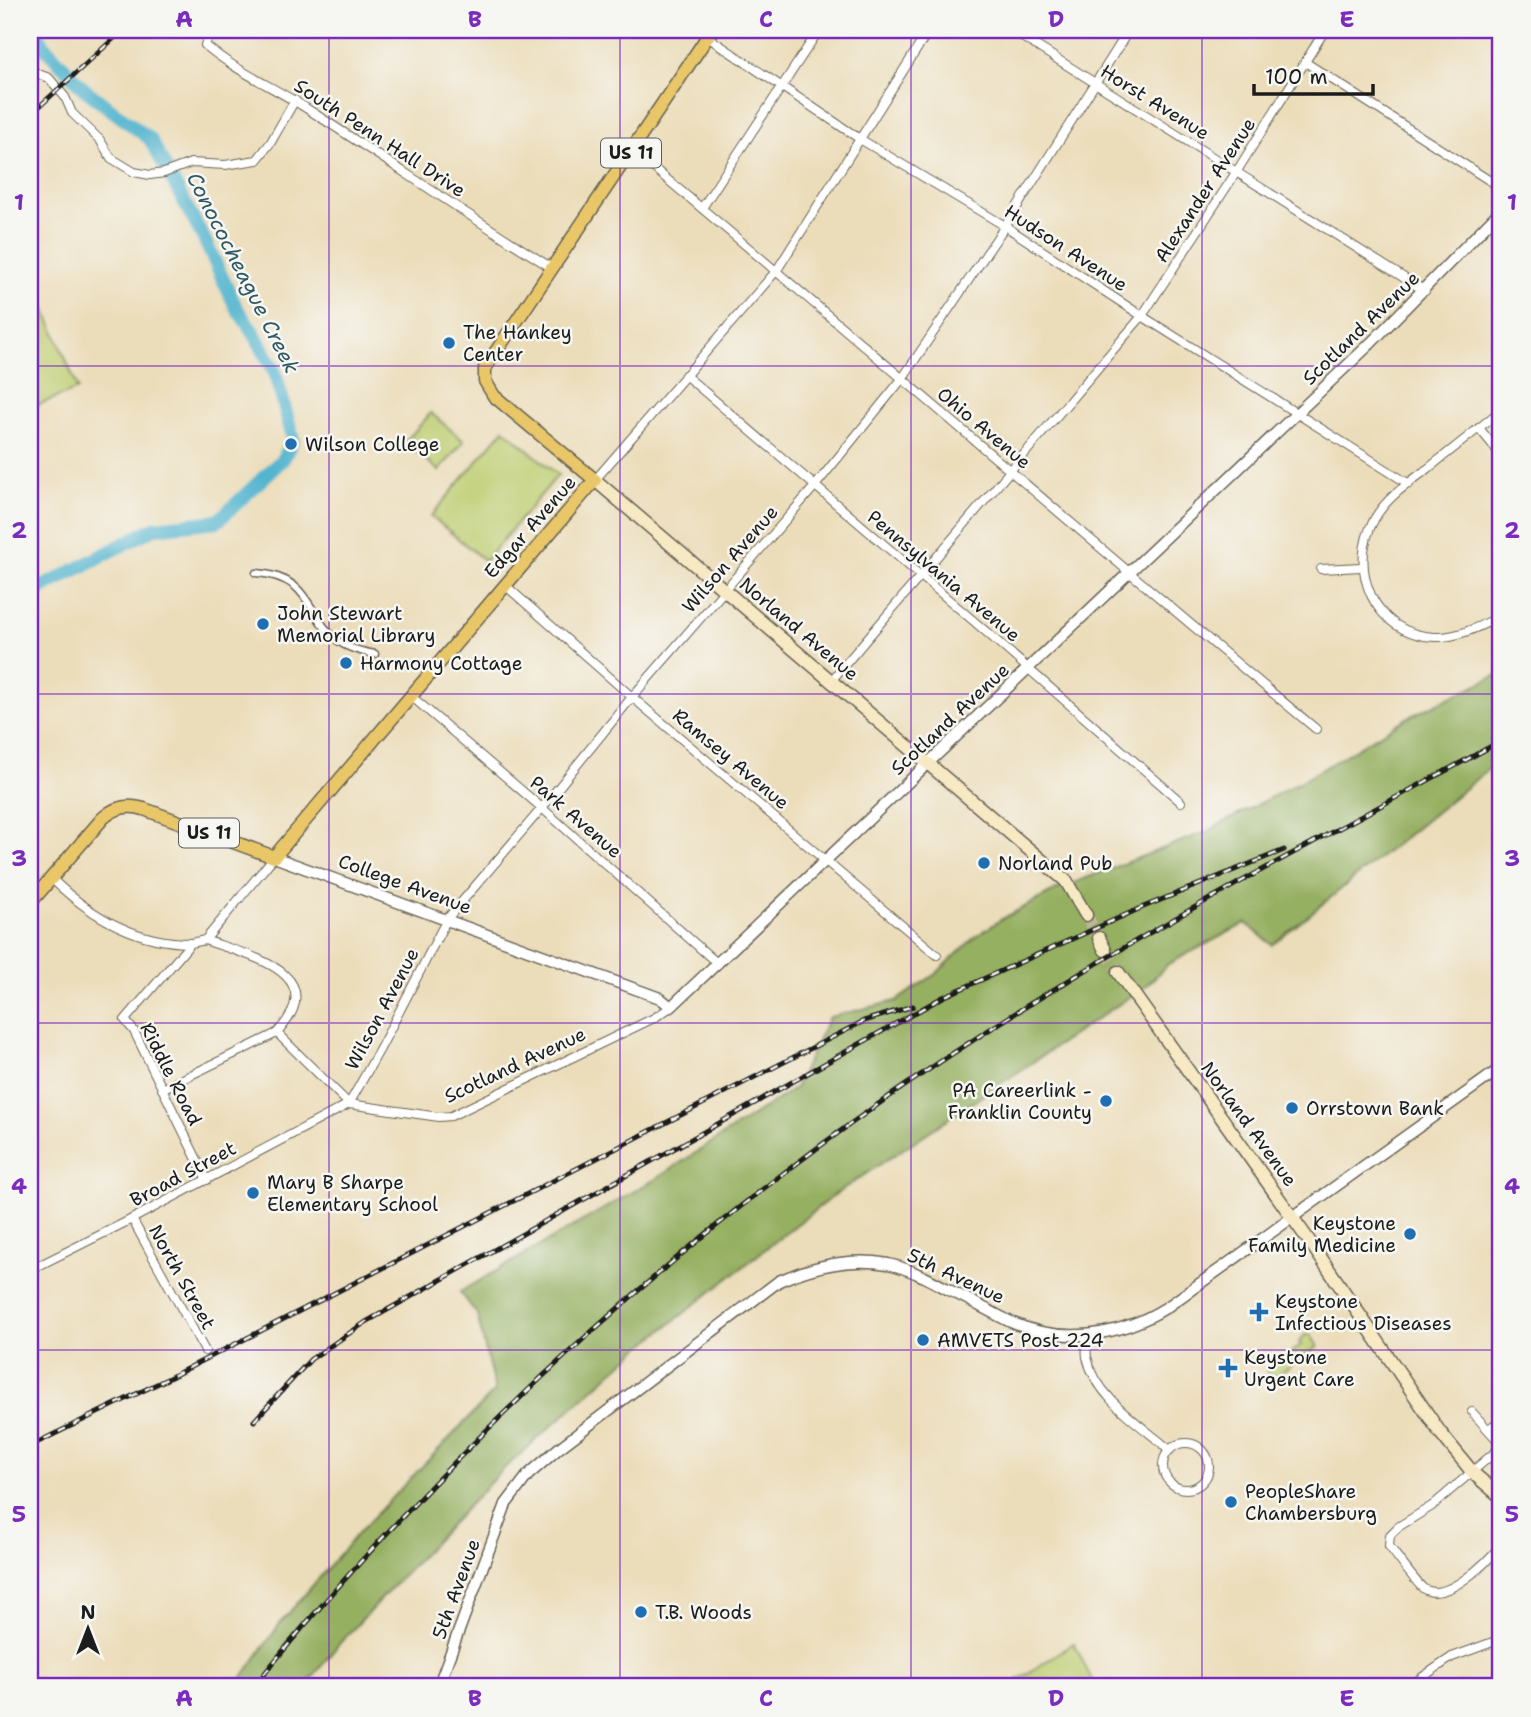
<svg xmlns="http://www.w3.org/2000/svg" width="1531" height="1717" font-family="'Shantell Sans',sans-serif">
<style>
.green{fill:#bdcd70;stroke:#6c7446;stroke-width:2}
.forest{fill:#96b062;stroke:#59663f;stroke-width:2}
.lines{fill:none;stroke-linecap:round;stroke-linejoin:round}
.river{stroke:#4fb3ce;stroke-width:14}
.secondary-tunnel{stroke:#c2b69a;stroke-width:12;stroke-dasharray:12 6;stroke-linecap:butt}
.pedestrian-casing{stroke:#656053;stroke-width:9}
.minor-casing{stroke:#656053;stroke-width:10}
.tertiary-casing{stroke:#656053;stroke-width:13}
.secondary-casing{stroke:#656053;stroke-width:15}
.primary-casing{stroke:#656053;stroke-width:15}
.pedestrian{stroke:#fff;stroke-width:6}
.minor{stroke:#fff;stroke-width:8}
.tertiary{stroke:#fff;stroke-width:10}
.secondary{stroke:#f6e9c3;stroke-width:12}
.primary{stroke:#e9c769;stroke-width:12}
.rail-casing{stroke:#1c1c1c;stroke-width:5}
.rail{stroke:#f6f6f2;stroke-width:2.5;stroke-dasharray:8;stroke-linecap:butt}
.grid{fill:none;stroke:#7b2cbf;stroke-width:2;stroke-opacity:0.55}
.poi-dot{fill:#1f6fb2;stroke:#f6f6f2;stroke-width:2.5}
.labels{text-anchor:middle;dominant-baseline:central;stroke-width:5;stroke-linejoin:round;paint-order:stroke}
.shield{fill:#f6f6f2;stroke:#5d5d5c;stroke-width:2}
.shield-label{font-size:18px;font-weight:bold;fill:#1c1c1c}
.street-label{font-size:19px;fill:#1c1c1c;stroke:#f6f6f2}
.poi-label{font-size:19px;fill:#1c1c1c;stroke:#f6f6f2;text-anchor:start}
.water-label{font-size:21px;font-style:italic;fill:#305863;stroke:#f6f6f2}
.neatline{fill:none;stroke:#7b2cbf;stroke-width:2.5}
.grid-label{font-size:23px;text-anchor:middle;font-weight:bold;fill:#7b2cbf}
</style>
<rect width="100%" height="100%" fill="#f6f6f2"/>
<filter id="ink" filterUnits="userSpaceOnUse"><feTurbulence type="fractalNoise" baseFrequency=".0143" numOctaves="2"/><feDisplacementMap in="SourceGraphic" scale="14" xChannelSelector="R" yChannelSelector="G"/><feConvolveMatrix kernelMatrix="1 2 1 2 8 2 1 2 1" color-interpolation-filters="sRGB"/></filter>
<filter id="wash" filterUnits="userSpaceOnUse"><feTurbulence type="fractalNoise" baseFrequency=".00686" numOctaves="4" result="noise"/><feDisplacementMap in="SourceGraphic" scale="28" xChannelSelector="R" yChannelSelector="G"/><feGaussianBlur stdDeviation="1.57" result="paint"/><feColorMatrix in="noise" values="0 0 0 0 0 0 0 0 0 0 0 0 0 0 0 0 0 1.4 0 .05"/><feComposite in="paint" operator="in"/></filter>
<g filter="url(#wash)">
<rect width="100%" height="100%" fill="#ecddba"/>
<!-- green -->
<g class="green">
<polygon points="37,289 78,389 30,408 30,291"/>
<polygon points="431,413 464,441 439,471 405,442"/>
<polygon points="504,429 558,475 485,561 431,516"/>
<polygon points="1305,1335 1311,1335 1318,1347 1272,1379 1266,1370 1301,1345 1299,1342"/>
<polygon points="1074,1643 1095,1687 1007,1687"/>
</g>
<!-- forest -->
<polygon class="forest" points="1501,673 1501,759 1272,945 1246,923 1168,964 1146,986 833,1196 637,1350 500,1472 338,1645 305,1687 236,1687 281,1622 359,1532 495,1391 477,1314 460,1292 657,1178 795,1088 829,1017 896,1001 937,973 975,937 1000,920 1058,889 1208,831 1309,777 1407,718"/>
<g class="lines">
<!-- river -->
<polyline class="river" points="30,597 43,587 154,528 218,521 283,459 293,439 275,372 255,335 236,307 203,237 150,139 84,89 43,45 35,30"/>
</g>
</g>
<g filter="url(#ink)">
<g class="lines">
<!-- secondary-tunnel -->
<g class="secondary-tunnel">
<polyline points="1086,915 1099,938"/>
<polyline points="1105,950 1118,972"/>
</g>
<!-- pedestrian casing -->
<g class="pedestrian-casing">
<path id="pedestrian" d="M 256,573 C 313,577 305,615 338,641 C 349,649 362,652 375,654"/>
</g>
<!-- minor casing -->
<g class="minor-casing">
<g id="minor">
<path d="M 211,30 L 205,45 C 237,72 274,87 309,110 C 390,162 470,217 552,268"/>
<polyline points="258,30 259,30"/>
<polyline points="697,30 860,139 1005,226 1142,316 1409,484"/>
<polyline points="1011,30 1425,291"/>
<polyline points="1305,62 1501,188"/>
<polyline points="30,71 49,78 65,97 72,113 100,140 111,158 134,172 150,175 164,173 191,163 225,165 257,160 271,142 295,100"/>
<path d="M 632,150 C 862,341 1086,539 1316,729"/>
<polyline points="702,208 819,30"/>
<polyline points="685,375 976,623 1181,802"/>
<path d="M 1501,410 C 1478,429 1454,448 1430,467 C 1410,482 1387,497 1375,518 C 1346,568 1374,635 1435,637 C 1459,638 1480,626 1501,616"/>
<polyline points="1479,428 1501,455"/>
<polyline points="595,480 777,270 929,30"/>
<polyline points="1321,569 1362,567"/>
<polyline points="505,585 632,697 937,955"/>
<polyline points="831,681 1142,316 1237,171 1325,30"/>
<polyline points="411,696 542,808 718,964"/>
<path d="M 51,878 C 90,916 137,943 191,943"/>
<polyline points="277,1033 349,1104"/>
<path d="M 162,1089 L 277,1033 C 333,972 248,956 205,940"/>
<polyline points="349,1104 381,1047 447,919 542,808 632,697 815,486 902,379 1005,226 1129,30"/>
<polyline points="349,1104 439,1117 451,1116 654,1018 671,1007"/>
<polyline points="207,1180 134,1031 125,1020 191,943 205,940 274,857"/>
<polyline points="132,1219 205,1351"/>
<polyline points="30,1270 132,1219 349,1104"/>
<path d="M 1086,1335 C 1087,1341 1086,1350 1087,1357 C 1096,1398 1140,1424 1170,1450"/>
<polyline points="1472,1412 1501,1444"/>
<polyline points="1488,1429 1501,1420"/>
<circle cx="1186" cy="1466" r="23"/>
<path d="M 1501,1447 L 1432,1506 L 1398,1527 L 1390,1535 L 1389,1546 C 1396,1555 1416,1583 1424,1589 C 1447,1603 1488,1561 1501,1545"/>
<polyline points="1408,1687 1452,1657 1501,1639"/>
</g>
</g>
<!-- tertiary casing -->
<g class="tertiary-casing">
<g id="tertiary">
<polyline points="274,857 660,998 671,1007 1371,343 1501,210"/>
<path d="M 438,1687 L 506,1504 L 528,1475 L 559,1448 L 779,1281 C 813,1266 850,1257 888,1264 C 911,1269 931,1280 951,1291 C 972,1301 992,1313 1013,1323 C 1064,1345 1121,1336 1167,1307 L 1501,1068"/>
</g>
</g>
<!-- secondary casing -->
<g class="secondary-casing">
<g id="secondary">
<polyline points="595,480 1066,881 1086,915"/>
<polyline points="1099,938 1105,950"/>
<polyline points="1118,972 1312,1245 1439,1431 1473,1473 1501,1497"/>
</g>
</g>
<!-- primary casing -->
<g class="primary-casing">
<path id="primary" d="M 30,903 L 103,818 C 115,807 128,804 144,809 L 274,857 L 595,480 L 494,396 L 485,381 L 485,368 L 712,30"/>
</g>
<!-- pedestrian -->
<use href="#pedestrian" class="pedestrian"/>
<!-- minor -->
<use href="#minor" class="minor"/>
<!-- tertiary -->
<use href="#tertiary" class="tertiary"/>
<!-- secondary -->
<use href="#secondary" class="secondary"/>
<!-- primary -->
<use href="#primary" class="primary"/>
<!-- rail casing -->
<g class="rail-casing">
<g id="rail">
<polyline points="30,115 123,30"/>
<polyline points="254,1421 311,1359 366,1322 943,997 1141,908 1284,850"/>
<polyline points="30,1446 169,1378 864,1021 913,1006"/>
<path d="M 254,1687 C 301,1627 352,1570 405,1514 C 600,1306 826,1126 1071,979 C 1211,895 1357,819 1501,741"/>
</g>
</g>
<!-- rail -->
<use href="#rail" class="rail"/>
</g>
</g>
<!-- grid -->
<path class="grid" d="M 329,30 L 329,1687M 620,30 L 620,1687M 911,30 L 911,1687M 1202,30 L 1202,1687M 30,366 L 1501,366M 30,694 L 1501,694M 30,1023 L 1501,1023M 30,1350 L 1501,1350"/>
<!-- markers -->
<g class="poi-dot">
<circle cx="449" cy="343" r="7"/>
<circle cx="291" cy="444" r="7"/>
<circle cx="263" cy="624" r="7"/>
<circle cx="346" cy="663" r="7"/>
<circle cx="984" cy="863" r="7"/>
<circle cx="1106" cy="1101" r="7"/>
<circle cx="1292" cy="1108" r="7"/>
<circle cx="253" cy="1193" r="7"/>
<circle cx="1410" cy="1234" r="7"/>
<path d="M1255.5 1301.5h7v7h7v7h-7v7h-7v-7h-7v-7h7z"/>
<circle cx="923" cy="1340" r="7"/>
<path d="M1224.5 1357.5h7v7h7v7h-7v7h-7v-7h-7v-7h7z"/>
<circle cx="1231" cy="1502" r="7"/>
<circle cx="641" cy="1612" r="7"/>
</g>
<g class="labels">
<!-- shield labels -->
<g class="shield">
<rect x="601" y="138.5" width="60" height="29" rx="5"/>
<rect x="179" y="818.5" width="60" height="29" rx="5"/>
</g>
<g class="shield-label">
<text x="631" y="153">US 11</text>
<text x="209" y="833">US 11</text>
</g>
<!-- street labels -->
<g class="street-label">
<text transform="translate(1155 102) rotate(32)">Horst Avenue</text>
<text transform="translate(380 138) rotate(33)">South Penn Hall Drive</text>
<text transform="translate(1205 190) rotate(-57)">Alexander Avenue</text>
<text transform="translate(1066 248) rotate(33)">Hudson Avenue</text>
<text transform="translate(1361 328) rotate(-44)">Scotland Avenue</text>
<text transform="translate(984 428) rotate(40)">Ohio Avenue</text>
<text transform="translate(530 527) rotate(-49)">Edgar Avenue</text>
<text transform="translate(730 559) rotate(-49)">Wilson Avenue</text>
<text transform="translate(944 576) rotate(40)">Pennsylvania Avenue</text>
<text transform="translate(799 629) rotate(40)">Norland Avenue</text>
<text transform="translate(950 719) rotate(-43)">Scotland Avenue</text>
<text transform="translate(731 759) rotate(40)">Ramsey Avenue</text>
<text transform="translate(576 817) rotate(41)">Park Avenue</text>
<text transform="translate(405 884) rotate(20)">College Avenue</text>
<text transform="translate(382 1009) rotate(-62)">Wilson Avenue</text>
<text transform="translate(515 1065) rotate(-25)">Scotland Avenue</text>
<text transform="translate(171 1074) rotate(63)">Riddle Road</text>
<text transform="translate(1249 1124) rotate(54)">Norland Avenue</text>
<text transform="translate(183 1174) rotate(-28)">Broad Street</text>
<text transform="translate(956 1276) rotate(25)">5th Avenue</text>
<text transform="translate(182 1277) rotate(61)">North Street</text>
<text transform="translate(456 1589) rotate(-70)">5th Avenue</text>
</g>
<!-- poi labels -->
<g class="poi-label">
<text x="463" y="332">The Hankey<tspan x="463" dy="22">Center</tspan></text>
<text x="305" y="444">Wilson College</text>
<text x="277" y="613">John Stewart<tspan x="277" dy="22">Memorial Library</tspan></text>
<text x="360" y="663">Harmony Cottage</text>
<text x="998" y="863">Norland Pub</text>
<text x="1092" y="1090" text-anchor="end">PA Careerlink -<tspan x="1092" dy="22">Franklin County</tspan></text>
<text x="1306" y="1108">Orrstown Bank</text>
<text x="267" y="1182">Mary B Sharpe<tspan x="267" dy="22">Elementary School</tspan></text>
<text x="1396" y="1223" text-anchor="end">Keystone<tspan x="1396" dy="22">Family Medicine</tspan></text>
<text x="1275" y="1301">Keystone<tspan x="1275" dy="22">Infectious Diseases</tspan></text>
<text x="937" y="1340">AMVETS Post 224</text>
<text x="1244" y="1357">Keystone<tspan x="1244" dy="22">Urgent Care</tspan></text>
<text x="1245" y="1491">PeopleShare<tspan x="1245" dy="22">Chambersburg</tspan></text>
<text x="655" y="1612">T.B. Woods</text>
</g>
<!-- water labels -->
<g class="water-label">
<text transform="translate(243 273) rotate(63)">Conococheague Creek</text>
</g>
</g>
<!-- margin -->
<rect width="1531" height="1717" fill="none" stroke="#f6f6f2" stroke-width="77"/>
<!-- north arrow -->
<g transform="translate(88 1629)" stroke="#f6f6f2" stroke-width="5" paint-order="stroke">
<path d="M0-5L12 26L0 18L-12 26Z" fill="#1c1c1c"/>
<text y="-10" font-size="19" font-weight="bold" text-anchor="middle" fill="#1c1c1c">N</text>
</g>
<!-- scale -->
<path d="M1254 84v10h119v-10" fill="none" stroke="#1c1c1c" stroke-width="3.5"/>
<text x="1265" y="84" font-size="21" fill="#1c1c1c" stroke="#f6f6f2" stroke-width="5" paint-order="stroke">100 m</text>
<rect x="38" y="38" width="1454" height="1640" class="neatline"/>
<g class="grid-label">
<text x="184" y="27">A</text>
<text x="475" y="27">B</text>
<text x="766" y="27">C</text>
<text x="1056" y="27">D</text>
<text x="1347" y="27">E</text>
<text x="19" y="210">1</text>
<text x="1512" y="210">1</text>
<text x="19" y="538">2</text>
<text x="1512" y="538">2</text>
<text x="19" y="866">3</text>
<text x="1512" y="866">3</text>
<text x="19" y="1194">4</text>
<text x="1512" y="1194">4</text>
<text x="19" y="1522">5</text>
<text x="1512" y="1522">5</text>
<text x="184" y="1706">A</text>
<text x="475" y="1706">B</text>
<text x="766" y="1706">C</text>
<text x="1056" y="1706">D</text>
<text x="1347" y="1706">E</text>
</g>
</svg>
